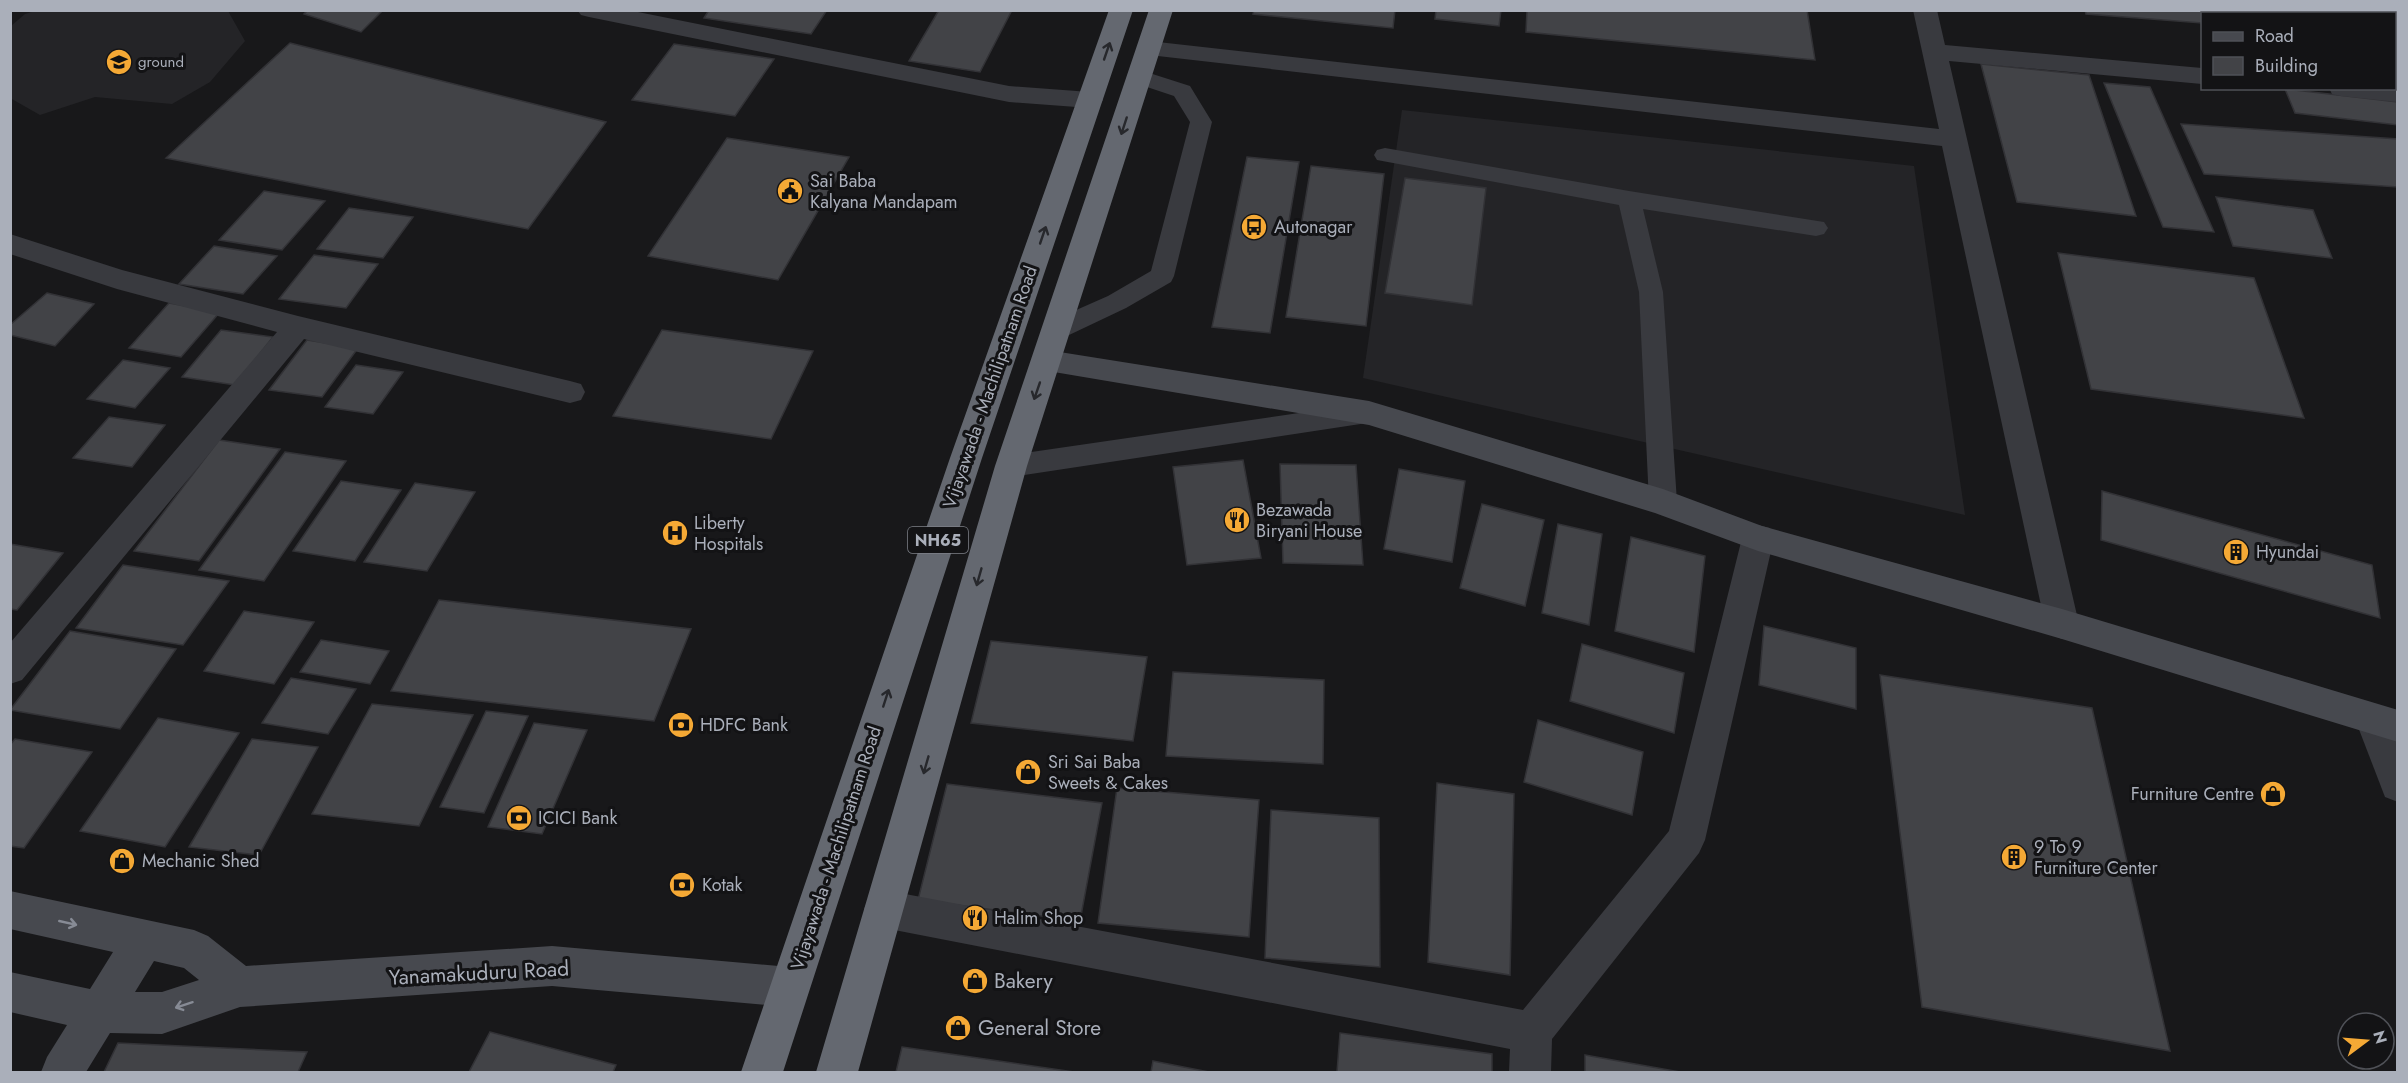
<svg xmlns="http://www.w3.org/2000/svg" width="2408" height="1083" font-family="Jost,sans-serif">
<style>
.built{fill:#242427}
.building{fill:#424347;stroke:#323236;stroke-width:1.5}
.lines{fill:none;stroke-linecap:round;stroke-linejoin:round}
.lane{fill:#393a3f;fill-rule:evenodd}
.street{fill:#393a3f;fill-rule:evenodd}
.secondary{fill:#47494f;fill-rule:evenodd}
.highway{fill:#646870;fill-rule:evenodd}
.oneway{stroke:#27282c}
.oneway2{stroke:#878b95}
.labels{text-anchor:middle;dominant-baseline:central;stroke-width:6;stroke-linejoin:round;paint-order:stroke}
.far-poi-label{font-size:15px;fill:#aaafba;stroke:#131315;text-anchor:start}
.shield{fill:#131315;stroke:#7d8088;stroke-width:1.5}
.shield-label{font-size:16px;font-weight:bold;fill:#aaafba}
.poi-label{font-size:18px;fill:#aaafba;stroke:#131315;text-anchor:start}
.street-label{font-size:18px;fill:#aaafba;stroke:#131315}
.near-street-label{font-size:21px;fill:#aaafba;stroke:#131315}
.near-poi-label{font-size:21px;fill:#aaafba;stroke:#131315;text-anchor:start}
</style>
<rect width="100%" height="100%" fill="#18181a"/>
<!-- built -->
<g class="built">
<polygon points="38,10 228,11 245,41 210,82 172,104 95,97 40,115 10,98 11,26 25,14"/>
<polygon points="1402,110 1914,166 1965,515 1363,378"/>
</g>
<!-- building -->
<g class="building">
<polygon points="308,10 383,10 361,32 304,14"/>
<polygon points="709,10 827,10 811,34 704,18"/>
<polygon points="939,10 1012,10 980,72 909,61"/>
<polygon points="1254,10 1395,10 1393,28 1253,14"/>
<polygon points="1436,10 1501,10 1499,26 1435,19"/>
<polygon points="1527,10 1807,10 1815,60 1526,32"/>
<polygon points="2085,10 2228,10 2230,14 2202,14 2202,23 2086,14"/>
<polygon points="2304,10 2398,10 2398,47 2394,47 2394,14 2306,14"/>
<polygon points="290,43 606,122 528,229 166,158"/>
<polygon points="674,44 774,59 735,116 632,100"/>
<polygon points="1981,64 2089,75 2136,216 2017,202"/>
<polygon points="2104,83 2150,87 2214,232 2163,227"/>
<polygon points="2285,89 2398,102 2398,125 2295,113"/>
<polygon points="2181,124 2398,139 2398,187 2204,174"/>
<polygon points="727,138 849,157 778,280 648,256"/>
<polygon points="1247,157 1299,162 1270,333 1212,327"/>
<polygon points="1311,166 1384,174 1366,326 1286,317"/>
<polygon points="1405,178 1486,188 1472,305 1385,293"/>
<polygon points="264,191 325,201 282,250 219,240"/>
<polygon points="2216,197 2313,210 2332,258 2233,246"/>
<polygon points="349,208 413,217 383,258 317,249"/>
<polygon points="214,246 277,256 243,294 179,284"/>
<polygon points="2058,253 2254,278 2304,418 2091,389"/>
<polygon points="314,255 378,264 346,308 279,299"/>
<polygon points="47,293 94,304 55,346 10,335 10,325"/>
<polygon points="169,303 220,312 181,357 129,348"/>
<polygon points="221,330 273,337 235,385 182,377"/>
<polygon points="662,330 813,351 771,439 613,416"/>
<polygon points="307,340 358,348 322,397 269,390"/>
<polygon points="123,360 170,368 135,408 87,399"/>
<polygon points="356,365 403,372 373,414 325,407"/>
<polygon points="109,417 165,425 132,467 73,458"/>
<polygon points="219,440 280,449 199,561 134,551"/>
<polygon points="285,452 346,461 264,581 199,570"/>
<polygon points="1243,460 1261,558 1187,565 1173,467"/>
<polygon points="1280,464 1356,465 1363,565 1283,563"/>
<polygon points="1399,469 1465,481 1452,562 1384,549"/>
<polygon points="341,481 401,490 355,561 293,551"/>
<polygon points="415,483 475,492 427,571 364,562"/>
<polygon points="2102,491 2372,565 2380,618 2101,540"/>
<polygon points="1482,504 1544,520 1525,606 1460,588"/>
<polygon points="1558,524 1602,534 1589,625 1542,613"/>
<polygon points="1631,537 1705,556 1694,652 1615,631"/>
<polygon points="10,544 63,553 17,610 10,609"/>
<polygon points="123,565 229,581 183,645 76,628"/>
<polygon points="439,600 691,629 654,721 391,691"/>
<polygon points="244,611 314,622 274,684 204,671"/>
<polygon points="1764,626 1856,648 1856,709 1759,685"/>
<polygon points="70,631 176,649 120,729 10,710"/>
<polygon points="321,640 389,651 370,684 300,672"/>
<polygon points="991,641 1147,657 1133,741 971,723"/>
<polygon points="1582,644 1684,673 1674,733 1570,701"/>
<polygon points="1173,672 1324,680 1323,764 1166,756"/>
<polygon points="1880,675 2092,708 2170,1051 1922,1007"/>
<polygon points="291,678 356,689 328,734 262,723"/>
<polygon points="372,704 473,715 419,826 312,814"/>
<polygon points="486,711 528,716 484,813 440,807"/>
<polygon points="158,718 239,733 165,847 80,831"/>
<polygon points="1538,720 1643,752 1632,815 1524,782"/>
<polygon points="534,723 587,730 542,834 488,827"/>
<polygon points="15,739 92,752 24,848 10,846 10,745"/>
<polygon points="252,739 318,747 259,855 189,847"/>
<polygon points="1437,783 1514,794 1510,975 1428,962"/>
<polygon points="947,784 1102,803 1080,921 918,900"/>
<polygon points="1117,788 1259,800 1249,937 1098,923"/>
<polygon points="1271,810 1379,818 1380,967 1265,958"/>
<polygon points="490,1032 616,1065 613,1072 469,1072"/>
<polygon points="1340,1033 1492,1054 1492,1072 1337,1072"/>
<polygon points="118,1043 307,1052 298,1072 104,1072"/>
<polygon points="902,1047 1074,1072 896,1072"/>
<polygon points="1585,1055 1680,1072 1585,1072"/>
<polygon points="1153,1061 1209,1072 1151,1072"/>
</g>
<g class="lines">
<!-- lane -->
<g class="lane">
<polygon points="1140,70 1190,86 1212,122 1174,276 1171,282 1126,308 1067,336 1058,338 1049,336 1045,329 1049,322 1108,296 1151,271 1190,122 1174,96 1132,82 1129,77 1132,72"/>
<polygon points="1385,148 1629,191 1824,222 1828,228 1824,234 1816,236 1643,209 1663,292 1677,502 1673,510 1663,513 1653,510 1649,502 1639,292 1619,205 1377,160 1374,155 1377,150"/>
<polygon points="1367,403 1376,406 1380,413 1376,420 1367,423 1011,477 1001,474 997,466 1001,458 1011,455"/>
</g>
<!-- street -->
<g class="street">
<polygon points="577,10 628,10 1009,86 1090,92 1099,94 1103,100 1099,106 1090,108 1009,102 589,17 581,15"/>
<polygon points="1913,10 1937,10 1945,45 2202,68 2202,84 1949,61 2079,624 2074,634 2062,639 2050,634 2045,624 1942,146 1149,55 1140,53 1137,48 1140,43 1149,41 1939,129"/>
<polygon points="2394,86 2398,86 2398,102 2341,96 2332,94 2329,88 2394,88"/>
<polygon points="10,234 122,270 298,316 570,381 581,384 585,392 581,400 570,403 304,339 22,680 10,684 10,643 277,332 117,289 10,254"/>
<polygon points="1758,525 1770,528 1774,538 1705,840 1699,853 1552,1039 1551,1072 1509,1072 1510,1049 884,928 870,923 864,909 870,895 884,890 1523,1010 1669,831 1742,538 1746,528"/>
<polygon points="2373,703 2386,708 2398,736 2398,802 2385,797 2355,719 2360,708"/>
</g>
<!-- secondary -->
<g class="secondary">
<polygon points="1047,350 1369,401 1663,489 1762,526 2062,609 2398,710 2398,742 2062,639 1758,551 1655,513 1369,425 1036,369 1032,361 1036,353"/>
<path d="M 10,891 L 194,930 L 208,936 L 246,966 L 552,946 L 790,967 L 804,973 L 810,987 L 804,1001 L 790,1007 L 552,986 L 240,1007 L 162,1034 L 110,1033 L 86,1072 L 41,1072 L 47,1057 L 67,1025 L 10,1012 L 10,972 L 90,989 L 113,952 L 10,929 ZM 154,961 L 184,968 L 199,980 L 162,992 L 135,992 Z"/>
</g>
<!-- highway -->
<g class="highway">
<polygon points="1109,10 1133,10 982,458 783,1072 741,1072 950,458"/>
<polygon points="1149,10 1173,10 1027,466 858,1072 816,1072 995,466"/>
</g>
</g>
<!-- one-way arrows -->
<defs><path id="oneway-shaft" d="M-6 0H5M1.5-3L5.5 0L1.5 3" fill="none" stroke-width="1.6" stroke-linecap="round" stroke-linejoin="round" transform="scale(1.5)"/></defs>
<g class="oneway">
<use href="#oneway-shaft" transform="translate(1107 51) rotate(-71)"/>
<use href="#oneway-shaft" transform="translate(1124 126) rotate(108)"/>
<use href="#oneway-shaft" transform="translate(1043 235) rotate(-71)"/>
<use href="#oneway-shaft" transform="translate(1037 391) rotate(109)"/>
<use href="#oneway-shaft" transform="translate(979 577) rotate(106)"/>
<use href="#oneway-shaft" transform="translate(886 698) rotate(-72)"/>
<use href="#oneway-shaft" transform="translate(926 765) rotate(106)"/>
</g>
<g class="oneway2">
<use href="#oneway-shaft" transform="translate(68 923) rotate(13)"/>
<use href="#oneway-shaft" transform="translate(184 1005) rotate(162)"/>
</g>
<!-- icons -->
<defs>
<g id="school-disc" transform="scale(1.35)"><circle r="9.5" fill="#f5a935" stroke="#131315"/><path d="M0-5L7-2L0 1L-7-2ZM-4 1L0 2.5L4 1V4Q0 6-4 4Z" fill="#111"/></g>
<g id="civic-disc" transform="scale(1.35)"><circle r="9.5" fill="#f5a935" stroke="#131315"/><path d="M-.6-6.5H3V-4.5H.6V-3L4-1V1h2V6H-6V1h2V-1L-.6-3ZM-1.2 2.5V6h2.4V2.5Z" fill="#111"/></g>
<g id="bus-disc" transform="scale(1.35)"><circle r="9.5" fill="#f5a935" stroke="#131315"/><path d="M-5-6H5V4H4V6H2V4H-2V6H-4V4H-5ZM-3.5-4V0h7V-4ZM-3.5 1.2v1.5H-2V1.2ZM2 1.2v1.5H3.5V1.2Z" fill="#111"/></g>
<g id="restaurant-disc" transform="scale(1.35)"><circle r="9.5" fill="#f5a935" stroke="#131315"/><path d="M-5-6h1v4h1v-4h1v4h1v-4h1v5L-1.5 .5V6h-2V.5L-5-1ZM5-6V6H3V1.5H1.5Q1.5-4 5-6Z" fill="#111"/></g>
<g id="hospital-disc" transform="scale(1.35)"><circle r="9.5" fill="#f5a935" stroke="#131315"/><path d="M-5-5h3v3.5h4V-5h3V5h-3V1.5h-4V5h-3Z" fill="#111"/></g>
<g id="building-disc" transform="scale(1.35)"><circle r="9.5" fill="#f5a935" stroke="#131315"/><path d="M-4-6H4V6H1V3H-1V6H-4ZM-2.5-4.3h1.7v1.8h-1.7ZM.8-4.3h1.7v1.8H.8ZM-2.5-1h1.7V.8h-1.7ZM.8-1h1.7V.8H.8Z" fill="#111"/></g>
<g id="bank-disc" transform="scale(1.35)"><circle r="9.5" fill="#f5a935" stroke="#131315"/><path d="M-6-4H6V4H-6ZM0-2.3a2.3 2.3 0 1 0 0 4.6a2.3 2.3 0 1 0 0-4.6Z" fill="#111"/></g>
<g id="shop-disc" transform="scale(1.35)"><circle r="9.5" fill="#f5a935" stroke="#131315"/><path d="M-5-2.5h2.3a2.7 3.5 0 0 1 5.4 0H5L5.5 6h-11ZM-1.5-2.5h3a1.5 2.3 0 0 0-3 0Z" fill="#111"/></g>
</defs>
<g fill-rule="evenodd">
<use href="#school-disc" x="119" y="62"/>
<use href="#civic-disc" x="790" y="191"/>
<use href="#bus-disc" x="1254" y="227"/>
<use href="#restaurant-disc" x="1237" y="520"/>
<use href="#hospital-disc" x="675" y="533"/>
<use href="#building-disc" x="2236" y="552"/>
<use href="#bank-disc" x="681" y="725"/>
<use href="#shop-disc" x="1028" y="772"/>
<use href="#shop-disc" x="2273" y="794"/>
<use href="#bank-disc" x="519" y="818"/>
<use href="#building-disc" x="2014" y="857"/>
<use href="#shop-disc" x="122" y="861"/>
<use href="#bank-disc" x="682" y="885"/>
<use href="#restaurant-disc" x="975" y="918"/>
<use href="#shop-disc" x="975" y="981"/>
<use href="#shop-disc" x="958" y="1028"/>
</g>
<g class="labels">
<!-- far-poi labels -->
<g class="far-poi-label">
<text x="138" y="62">ground</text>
</g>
<!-- shield labels -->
<rect class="shield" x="908" y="527" width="60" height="26" rx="4.5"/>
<g class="shield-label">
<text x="938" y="540">NH65</text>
</g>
<!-- poi labels -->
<g class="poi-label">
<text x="810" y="181">Sai Baba<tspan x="810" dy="21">Kalyana Mandapam</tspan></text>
<text x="1274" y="227">Autonagar</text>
<text x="1256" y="510">Bezawada<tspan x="1256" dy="21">Biryani House</tspan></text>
<text x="694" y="523">Liberty<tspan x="694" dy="21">Hospitals</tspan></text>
<text x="2256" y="552">Hyundai</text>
<text x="700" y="725">HDFC Bank</text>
<text x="1048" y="762">Sri Sai Baba<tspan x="1048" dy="21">Sweets &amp; Cakes</tspan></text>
<text x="2254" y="794" text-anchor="end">Furniture Centre</text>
<text x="538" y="818">ICICI Bank</text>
<text x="2034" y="847">9 To 9<tspan x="2034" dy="21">Furniture Center</tspan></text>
<text x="142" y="861">Mechanic Shed</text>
<text x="702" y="885">Kotak</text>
<text x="994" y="918">Halim Shop</text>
</g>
<!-- street labels -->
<g class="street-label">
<text transform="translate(990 387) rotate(-71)">Vijayawada - Machilipatnam Road</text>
<text transform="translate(836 848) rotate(-72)">Vijayawada - Machilipatnam Road</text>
</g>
<!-- near-street labels -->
<g class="near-street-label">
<text transform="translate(479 973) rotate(-3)">Yanamakuduru Road</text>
</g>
<!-- near-poi labels -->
<g class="near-poi-label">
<text x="994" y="981">Bakery</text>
<text x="978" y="1028">General Store</text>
</g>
</g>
<!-- border -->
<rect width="2408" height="1083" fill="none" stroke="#aaafba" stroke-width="24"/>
<!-- legend -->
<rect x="2201" y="12" width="195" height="78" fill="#131315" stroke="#4f5157" stroke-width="1.5"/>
<rect x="2213" y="32" width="30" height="9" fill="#47494f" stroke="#4f5157" stroke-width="1.5"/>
<text x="2255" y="42" font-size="18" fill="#aaafba">Road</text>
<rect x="2213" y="57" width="30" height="18" fill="#424347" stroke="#4f5157" stroke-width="1.5"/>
<text x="2255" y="72" font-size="18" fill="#aaafba">Building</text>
<!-- north arrow -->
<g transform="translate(2366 1041) rotate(74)"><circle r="28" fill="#131315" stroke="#4f5157" stroke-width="1.5"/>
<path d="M0-4.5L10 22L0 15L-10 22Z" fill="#f5a935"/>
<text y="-9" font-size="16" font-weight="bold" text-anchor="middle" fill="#aaafba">N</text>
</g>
</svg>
